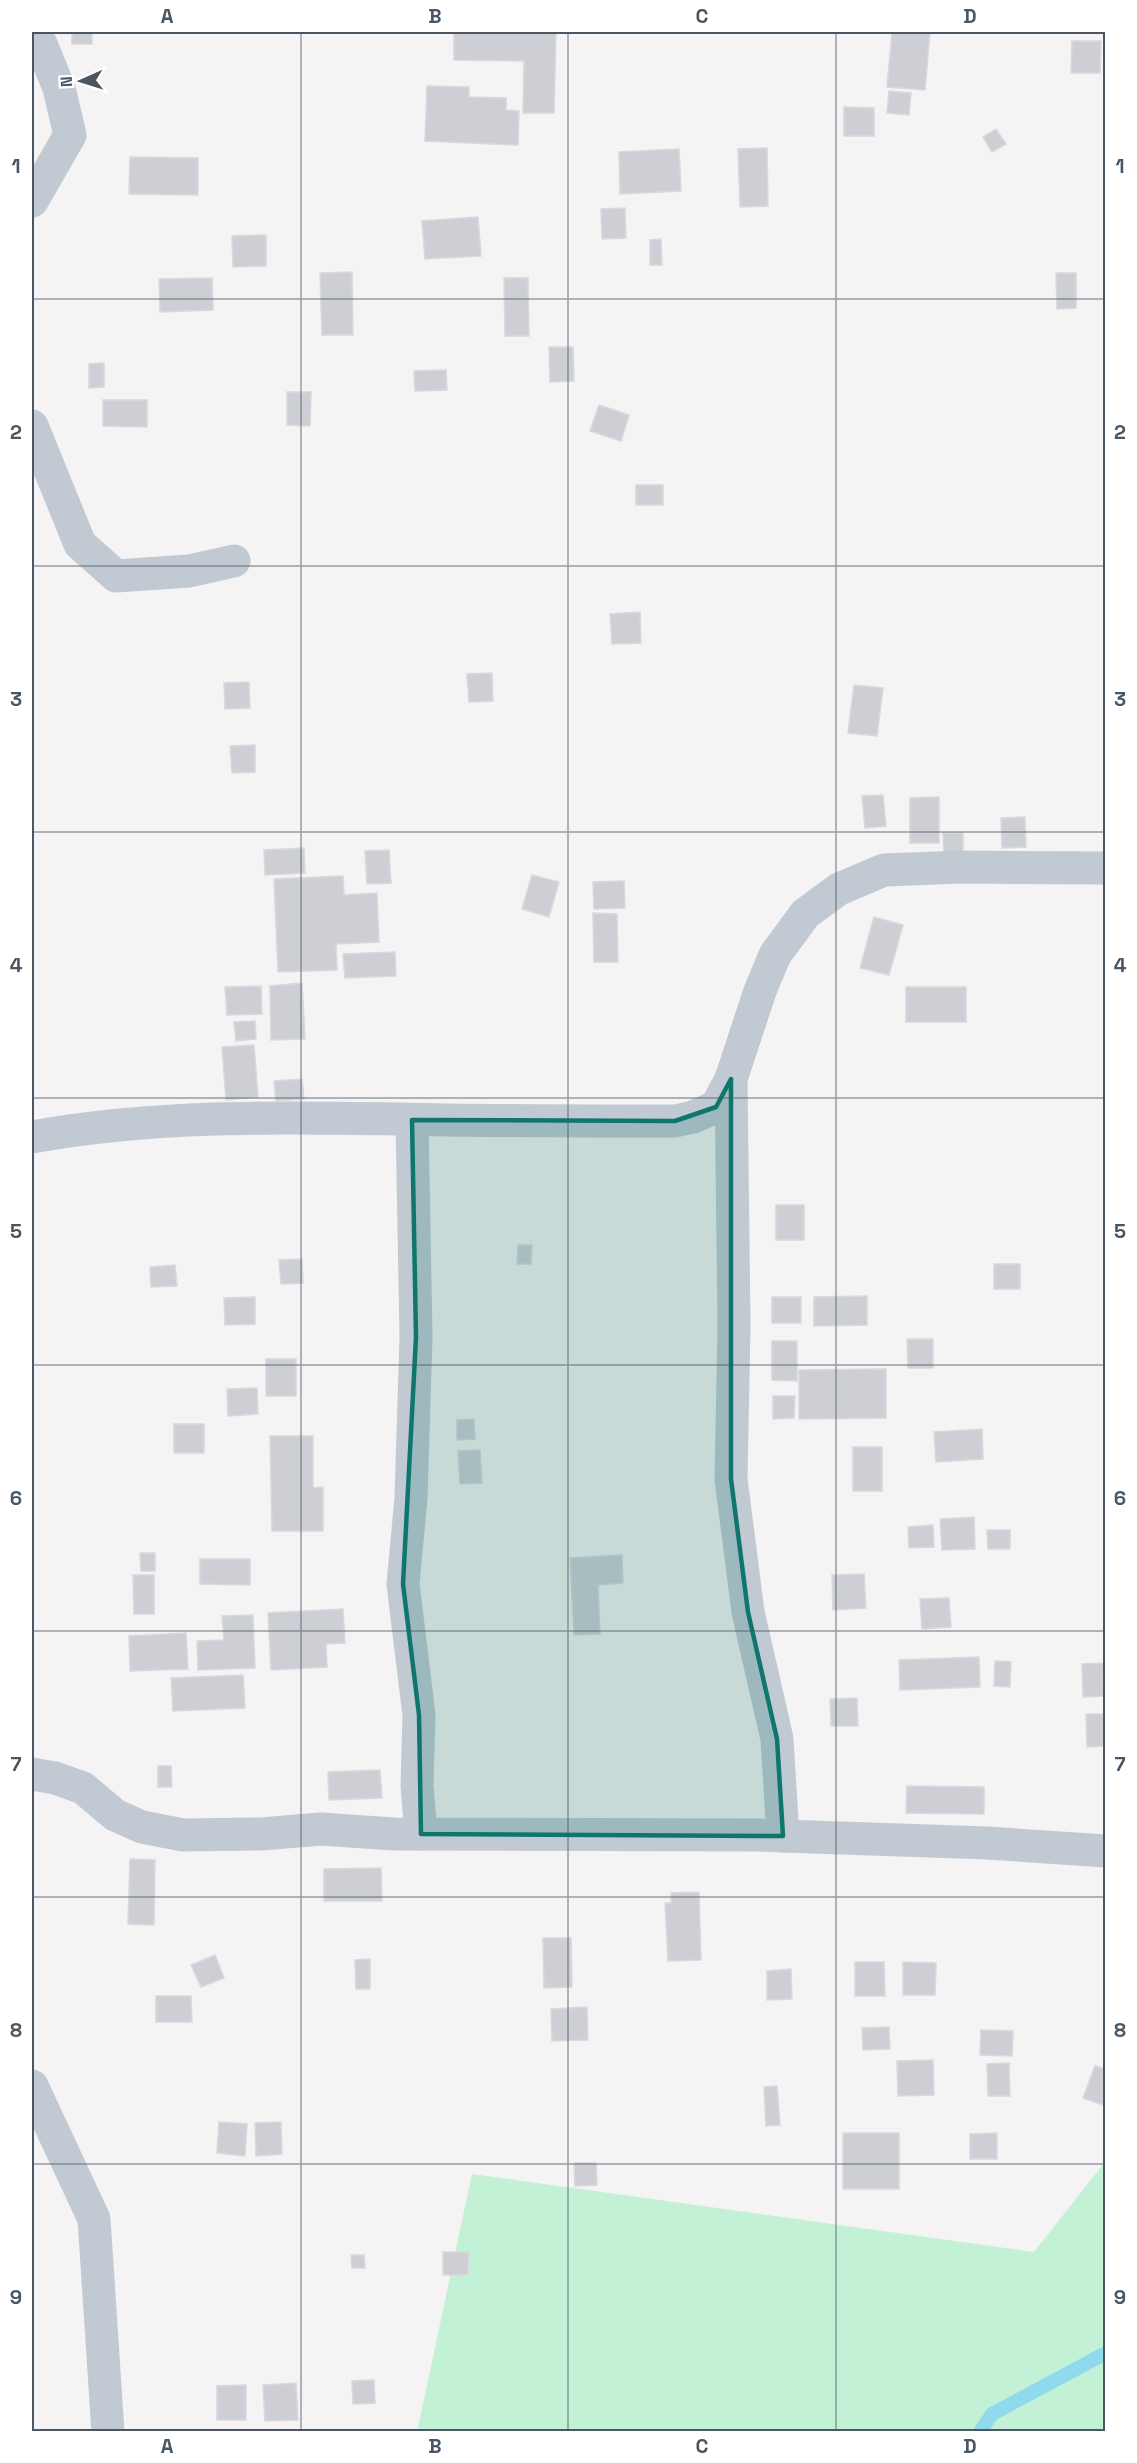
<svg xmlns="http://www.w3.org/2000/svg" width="1137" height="2463" font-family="'Space Grotesk',sans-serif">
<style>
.green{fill:#c3f1d5}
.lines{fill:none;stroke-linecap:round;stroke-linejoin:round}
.stream{stroke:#90daee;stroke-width:14}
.building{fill:#cdcfd5;stroke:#d7d9de;stroke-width:1.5}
.minor{stroke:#c1cad2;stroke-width:33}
.marked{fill:#0f766e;fill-opacity:0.2;stroke:#0f766e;stroke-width:4.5;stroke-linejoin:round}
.grid{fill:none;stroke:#4a5661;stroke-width:1.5;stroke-opacity:0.55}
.neatline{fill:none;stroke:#4a5661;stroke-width:2}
.grid-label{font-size:20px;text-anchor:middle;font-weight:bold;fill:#4a5661}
</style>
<rect width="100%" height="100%" fill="#f5f3f3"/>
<!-- green -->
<polygon class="green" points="1105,2162 1105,2431 417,2432 472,2174 1034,2252"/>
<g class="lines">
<!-- stream -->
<polyline class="stream" points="980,2432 992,2414 1106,2353"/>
</g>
<!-- building -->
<g class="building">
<rect x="72" y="32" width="20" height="12"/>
<polygon points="454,32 556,32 554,113 523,113 524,61 454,60"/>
<polygon points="892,32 930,32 925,90 887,87"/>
<polygon points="1072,41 1101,41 1100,73 1071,73"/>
<polygon points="427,86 469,87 469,97 506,98 506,110 519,111 518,145 425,141"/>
<polygon points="889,91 911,93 909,115 887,113"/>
<polygon points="844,107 874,108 874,136 844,136"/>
<polygon points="996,129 1006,144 992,152 983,137"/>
<polygon points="767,148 768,206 740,207 738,149"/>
<polygon points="679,149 681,191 620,194 619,152"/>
<polygon points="130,157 198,158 198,195 129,194"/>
<polygon points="625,208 626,238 602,239 601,209"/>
<polygon points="478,217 481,256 425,259 422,221"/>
<polygon points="266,235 266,266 233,267 232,236"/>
<polygon points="661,239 662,265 650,265 650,240"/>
<polygon points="352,272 353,335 322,335 320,273"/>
<polygon points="1056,273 1076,273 1076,308 1057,309"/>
<polygon points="212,278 213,310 160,312 159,279"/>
<polygon points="504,278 528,278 529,336 505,336"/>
<polygon points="549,347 573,347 574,381 550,382"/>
<polygon points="104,363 104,387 89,388 89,364"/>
<polygon points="446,370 447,390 415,391 414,371"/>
<polygon points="287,392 311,392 310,426 287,425"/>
<polygon points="103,400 147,400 147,427 103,426"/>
<polygon points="599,405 629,415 621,441 590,431"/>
<rect x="636" y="485" width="27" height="20"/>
<polygon points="640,612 641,643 612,644 610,614"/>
<polygon points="492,673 493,701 469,702 467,674"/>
<polygon points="249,682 250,708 225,709 224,683"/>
<polygon points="854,685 883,688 877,736 848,733"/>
<polygon points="255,745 255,772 232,773 230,746"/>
<polygon points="883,795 886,826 865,828 862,796"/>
<polygon points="939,797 939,843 910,843 910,798"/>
<polygon points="1025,817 1026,847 1002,848 1001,818"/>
<polygon points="943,833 963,833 963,851 944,852"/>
<polygon points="304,848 305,873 265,875 264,850"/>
<polygon points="389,850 391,883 367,884 365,851"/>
<polygon points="532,875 559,882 549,917 522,909"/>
<polygon points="343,876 344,895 377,893 379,942 336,944 337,970 278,972 274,879"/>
<polygon points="624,881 625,908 594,909 593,882"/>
<polygon points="593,913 617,914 618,962 594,962"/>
<polygon points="874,917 903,925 889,975 860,968"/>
<polygon points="395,952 396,976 345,978 343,954"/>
<polygon points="302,983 305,1039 271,1040 270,986"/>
<polygon points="261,986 262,1014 227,1015 225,987"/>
<rect x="906" y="987" width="60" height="35"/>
<polygon points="255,1021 256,1039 236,1041 234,1022"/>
<polygon points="254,1045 258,1097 226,1100 222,1047"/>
<polygon points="302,1079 304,1099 276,1101 274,1081"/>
<rect x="776" y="1205" width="28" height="35"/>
<polygon points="518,1245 532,1245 531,1264 517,1264"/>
<polygon points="302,1259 303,1283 281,1284 279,1260"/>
<rect x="994" y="1264" width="26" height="25"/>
<polygon points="175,1265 177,1286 151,1287 150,1267"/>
<polygon points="867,1296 867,1325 814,1326 814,1297"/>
<polygon points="255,1297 255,1324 225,1325 224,1298"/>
<rect x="772" y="1297" width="29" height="26"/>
<polygon points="907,1339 933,1339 933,1368 908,1368"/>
<polygon points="772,1341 797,1341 797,1381 772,1380"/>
<rect x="266" y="1359" width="30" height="37"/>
<polygon points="886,1369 886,1418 799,1419 799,1370"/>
<polygon points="257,1388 258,1414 228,1416 227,1389"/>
<polygon points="773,1396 795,1396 794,1418 773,1419"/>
<polygon points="474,1419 475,1439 457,1440 457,1420"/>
<rect x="174" y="1424" width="30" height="29"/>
<polygon points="982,1429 983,1459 936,1462 934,1432"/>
<polygon points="270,1436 313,1436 313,1488 323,1487 323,1531 272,1531"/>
<rect x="853" y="1447" width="29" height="44"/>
<polygon points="480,1450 482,1483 460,1484 458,1451"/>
<polygon points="974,1517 975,1549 942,1550 940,1519"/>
<polygon points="933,1525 934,1547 909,1548 908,1527"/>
<polygon points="987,1530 1010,1530 1010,1549 988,1549"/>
<polygon points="140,1553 155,1553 155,1571 141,1571"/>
<polygon points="622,1555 623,1583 598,1585 600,1634 574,1635 570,1558"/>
<polygon points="200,1559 250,1559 250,1585 200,1584"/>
<polygon points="864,1574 866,1608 833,1610 832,1575"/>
<polygon points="133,1575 154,1575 154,1614 134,1614"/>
<polygon points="949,1598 951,1627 922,1629 920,1599"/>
<polygon points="343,1609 345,1643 326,1644 327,1667 271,1670 268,1613"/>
<polygon points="253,1615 255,1668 198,1670 197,1641 224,1640 222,1616"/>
<polygon points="186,1633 188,1669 130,1671 129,1636"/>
<polygon points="979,1657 980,1687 900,1690 899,1660"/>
<polygon points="995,1661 1011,1662 1010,1687 994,1686"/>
<polygon points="1105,1663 1106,1696 1083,1697 1082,1664"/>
<polygon points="243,1675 245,1708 173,1711 171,1678"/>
<polygon points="857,1698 858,1726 831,1726 830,1699"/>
<polygon points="1086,1714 1106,1714 1106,1746 1087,1747"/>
<polygon points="158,1766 171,1766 172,1787 158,1787"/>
<polygon points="380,1770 382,1798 329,1800 328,1772"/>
<polygon points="907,1786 984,1787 984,1814 906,1813"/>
<polygon points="130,1859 155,1860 154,1925 128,1924"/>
<polygon points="381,1868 382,1901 324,1901 324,1869"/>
<polygon points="699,1892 701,1960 668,1961 665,1903 671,1903 671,1893"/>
<polygon points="543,1938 571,1938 572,1987 544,1988"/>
<polygon points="215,1955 224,1978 201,1987 191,1965"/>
<polygon points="370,1959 370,1989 356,1989 355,1960"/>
<polygon points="855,1962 884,1962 885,1996 855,1996"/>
<polygon points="903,1962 936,1963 935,1995 903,1995"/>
<polygon points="791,1969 792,1999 767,2000 767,1971"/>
<polygon points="156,1996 191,1996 192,2022 156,2022"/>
<polygon points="587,2007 588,2040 552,2041 551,2009"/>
<polygon points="889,2027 890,2049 863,2050 862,2028"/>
<polygon points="981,2030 1013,2031 1012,2056 980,2055"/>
<polygon points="933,2060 934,2095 898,2096 897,2061"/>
<polygon points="1009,2063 1010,2096 988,2096 987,2064"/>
<polygon points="1095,2066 1106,2069 1106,2106 1083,2098"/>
<polygon points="777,2086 780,2125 766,2126 764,2087"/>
<polygon points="219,2122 247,2124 245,2156 217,2153"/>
<polygon points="281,2122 282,2154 256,2156 255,2123"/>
<rect x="843" y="2133" width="56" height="56"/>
<polygon points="997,2133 997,2159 970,2159 970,2134"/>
<polygon points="574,2163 596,2163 597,2185 575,2186"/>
<polygon points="443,2252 469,2252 468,2275 443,2275"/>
<polygon points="351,2255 364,2255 365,2268 352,2268"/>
<polygon points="374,2380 375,2403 353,2404 352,2381"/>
<polygon points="296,2383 298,2420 265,2421 263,2385"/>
<polygon points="246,2385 246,2420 217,2420 217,2386"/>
</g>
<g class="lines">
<!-- minor -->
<g class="minor">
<polyline points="32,201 70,135 59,88 36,32"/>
<polyline points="32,426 80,544 116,576 189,571 234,561"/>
<polyline points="731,1079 734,1326 731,1479 748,1612 777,1739 783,1836"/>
<polyline points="412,1120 416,1337 411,1498 403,1584 419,1715 417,1786 421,1834"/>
<path d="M 32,1137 C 153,1115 276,1117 399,1119 C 477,1121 556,1121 635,1121 L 675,1121 L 693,1117 L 716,1107 L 731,1079 L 760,991 L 775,955 L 805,914 L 839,889 L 884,870 L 961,867 L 1106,868"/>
<polyline points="32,1774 55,1778 83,1788 115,1815 142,1827 183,1835 261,1834 321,1829 394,1834 758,1835 987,1843 1106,1851"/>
<polyline points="32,2086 94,2219 108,2432"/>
</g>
</g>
<!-- marked area -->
<path class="marked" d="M 731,1079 L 731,1479 L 748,1612 L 777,1739 L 783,1836 L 421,1834 L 419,1715 L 403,1584 L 416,1337 L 412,1120 L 675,1121 L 716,1107 Z"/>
<!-- grid -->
<path class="grid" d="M 301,32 L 301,2432M 568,32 L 568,2432M 836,32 L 836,2432M 32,299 L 1106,299M 32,566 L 1106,566M 32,832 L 1106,832M 32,1098 L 1106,1098M 32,1365 L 1106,1365M 32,1631 L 1106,1631M 32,1897 L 1106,1897M 32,2164 L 1106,2164"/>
<!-- border -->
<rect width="1137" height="2463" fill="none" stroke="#ffffff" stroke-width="66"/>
<!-- north arrow -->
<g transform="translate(81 81) rotate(267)" stroke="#ffffff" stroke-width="4.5" paint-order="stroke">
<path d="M0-4.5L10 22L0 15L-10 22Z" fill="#4a5661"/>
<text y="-9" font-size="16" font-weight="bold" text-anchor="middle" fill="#4a5661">N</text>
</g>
<rect x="33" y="33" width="1071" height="2397" class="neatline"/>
<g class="grid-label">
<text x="167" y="23">A</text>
<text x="435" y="23">B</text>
<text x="702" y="23">C</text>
<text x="970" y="23">D</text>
<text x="16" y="173">1</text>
<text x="1120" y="173">1</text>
<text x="16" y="439">2</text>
<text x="1120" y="439">2</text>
<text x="16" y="706">3</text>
<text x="1120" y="706">3</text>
<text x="16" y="972">4</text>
<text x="1120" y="972">4</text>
<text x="16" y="1238">5</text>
<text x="1120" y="1238">5</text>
<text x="16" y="1505">6</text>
<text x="1120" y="1505">6</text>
<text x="16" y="1771">7</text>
<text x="1120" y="1771">7</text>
<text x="16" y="2037">8</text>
<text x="1120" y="2037">8</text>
<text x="16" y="2304">9</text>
<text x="1120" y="2304">9</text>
<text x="167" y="2453">A</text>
<text x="435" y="2453">B</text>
<text x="702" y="2453">C</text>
<text x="970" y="2453">D</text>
</g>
</svg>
